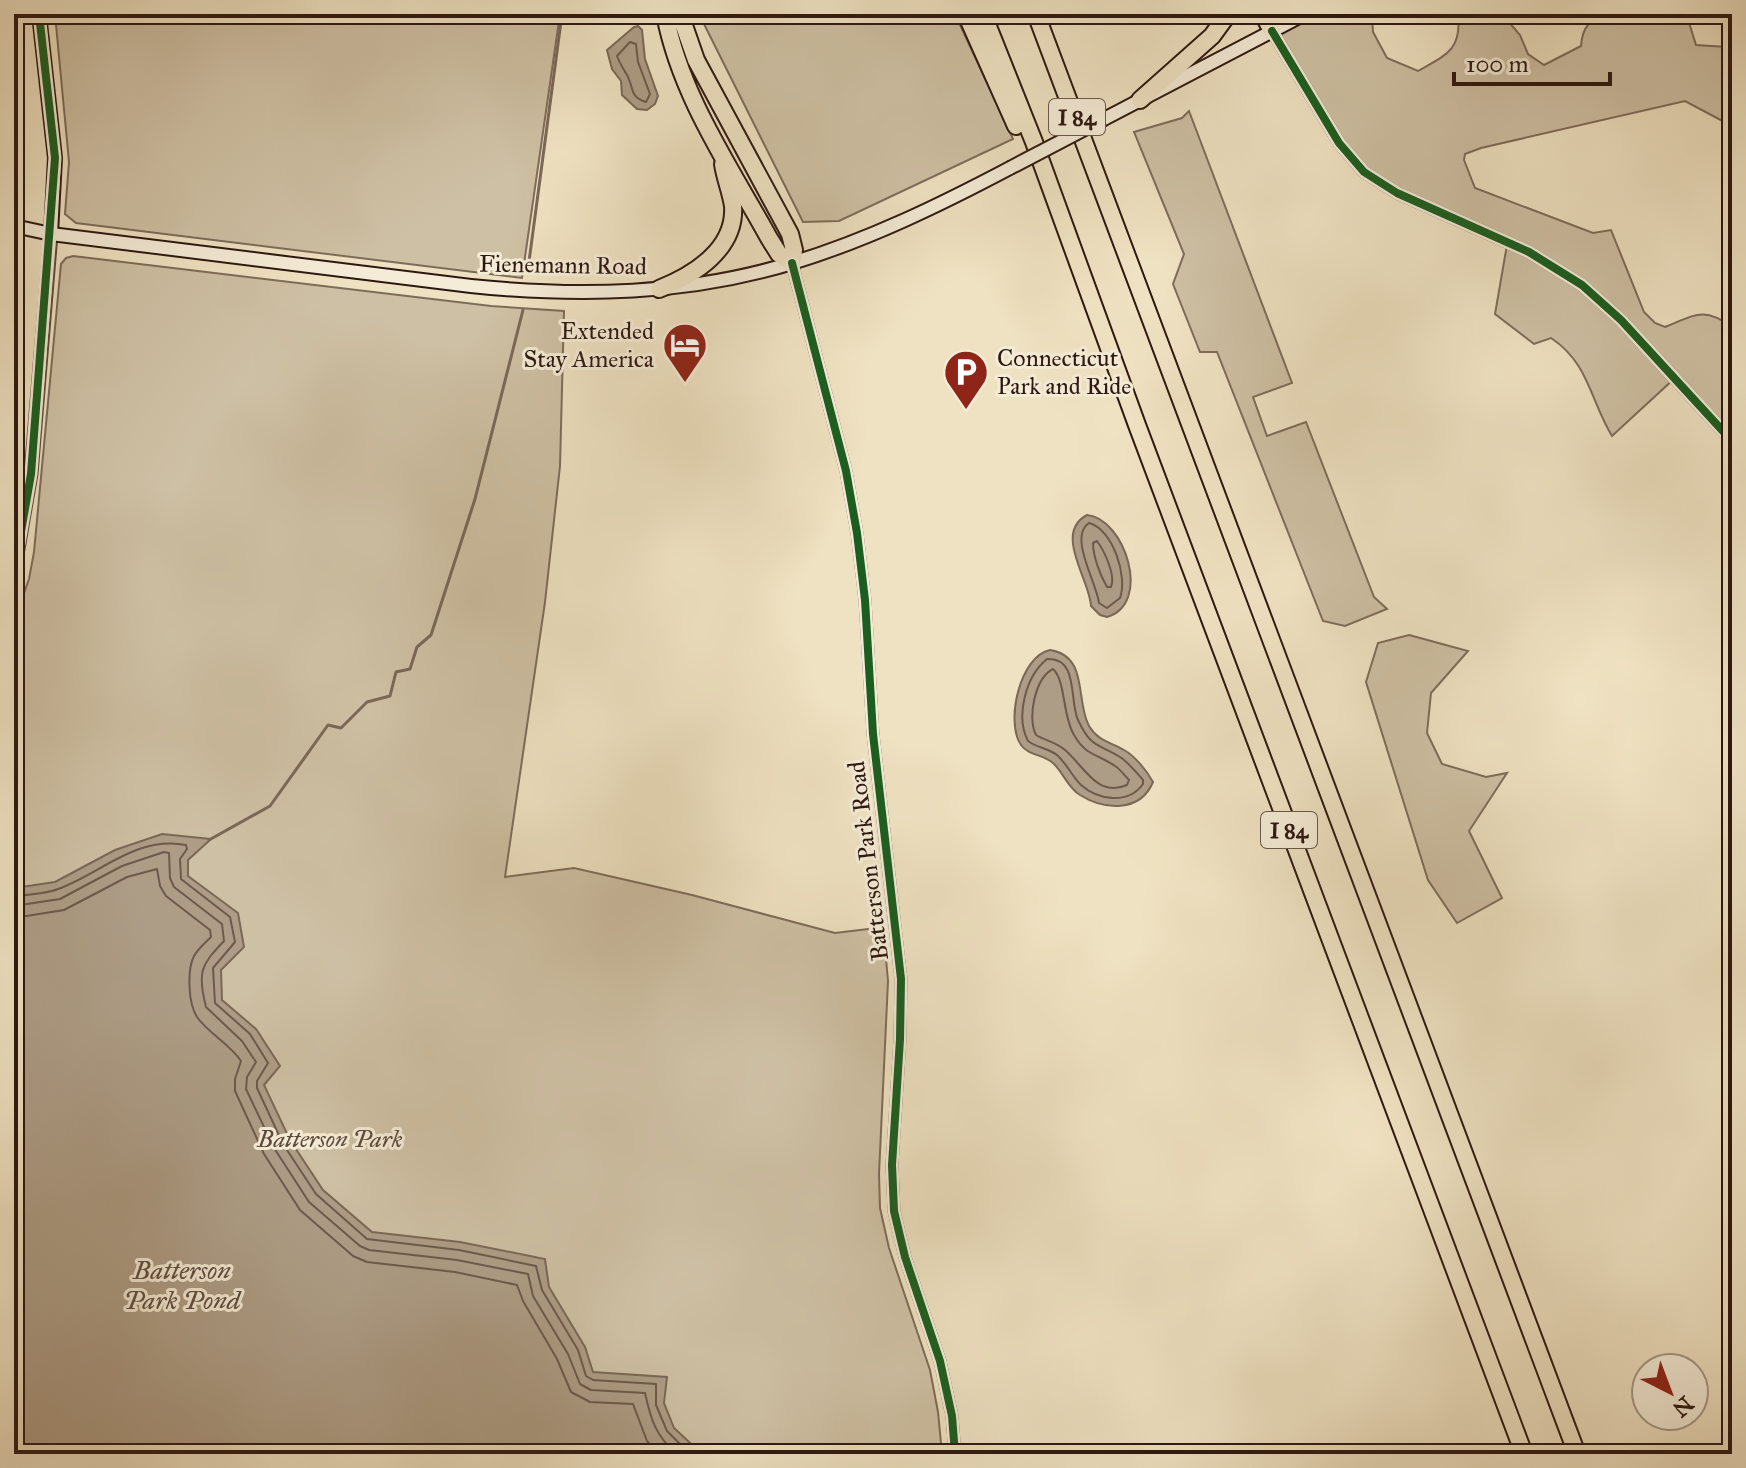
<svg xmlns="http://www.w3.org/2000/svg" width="1746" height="1468" font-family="'IM FELL Great Primer',serif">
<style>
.green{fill:#cec0a4;stroke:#7e6c5a;stroke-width:2}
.water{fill:#ad9d86;stroke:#7a6857;stroke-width:2}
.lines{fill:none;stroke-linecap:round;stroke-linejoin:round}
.shore{stroke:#6d5a4c;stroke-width:2}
.stream{stroke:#7a6857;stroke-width:3}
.minor-casing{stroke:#5e4a3d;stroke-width:13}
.tertiary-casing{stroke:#5e4a3d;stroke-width:15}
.secondary-casing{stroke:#2d1811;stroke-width:16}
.motorway-casing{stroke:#2d1811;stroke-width:20}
.minor{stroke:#f5ecd7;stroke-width:9}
.tertiary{stroke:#f5ecd7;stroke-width:11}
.secondary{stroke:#f5ecd7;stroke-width:12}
.motorway{stroke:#efe2c2;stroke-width:16}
.secondary-bridge-casing{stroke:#2d1811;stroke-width:16;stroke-linecap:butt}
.secondary-bridge{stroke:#f5ecd7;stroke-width:12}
.cycleway-casing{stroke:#f5ecd7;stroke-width:13}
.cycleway{stroke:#1b5e20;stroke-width:8}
.labels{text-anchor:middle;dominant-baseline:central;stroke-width:6;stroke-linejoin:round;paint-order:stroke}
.shield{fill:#f5ecd7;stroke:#69584c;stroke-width:2}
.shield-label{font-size:22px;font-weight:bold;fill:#2d1811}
.street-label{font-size:24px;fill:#2d1811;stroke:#f5ecd7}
.poi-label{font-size:24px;fill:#2d1811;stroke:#f5ecd7;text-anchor:end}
.park-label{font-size:24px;font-style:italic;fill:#5d4a3d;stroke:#f5ecd7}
.water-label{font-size:26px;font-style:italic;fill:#604d40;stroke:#f5ecd7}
</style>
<rect width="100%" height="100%" fill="#efe2c2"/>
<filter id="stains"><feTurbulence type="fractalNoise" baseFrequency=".0025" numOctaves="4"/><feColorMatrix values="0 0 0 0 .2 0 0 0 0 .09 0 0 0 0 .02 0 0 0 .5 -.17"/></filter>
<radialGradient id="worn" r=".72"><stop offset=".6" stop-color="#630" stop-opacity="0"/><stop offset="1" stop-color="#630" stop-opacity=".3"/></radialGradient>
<!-- green -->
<g class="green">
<polygon points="55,14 560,14 522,278 76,223 65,214 69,162"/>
<polygon points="699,14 955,14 1013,139 839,221 803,222"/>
<path d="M 1307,14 L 1372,14 L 1373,32 L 1387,58 L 1418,71 C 1446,55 1462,50 1458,14 L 1502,14 L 1520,35 L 1528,54 L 1544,65 L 1581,46 C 1582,29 1589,18 1606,14 L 1679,14 L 1687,16 L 1696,45 L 1727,47 L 1732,40 L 1732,126 L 1685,101 L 1481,148 L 1465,154 L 1464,160 L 1475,188 L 1593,233 L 1611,230 L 1644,312 L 1655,323 L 1665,327 C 1695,315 1704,306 1732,327 L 1732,441 L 1675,378 L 1612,436 C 1590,400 1589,363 1551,338 L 1534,344 L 1495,314 L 1508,239 L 1379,181 L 1349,154 L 1272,31 Z"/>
<polygon points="1189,111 1292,383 1253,397 1267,436 1306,422 1374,597 1387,609 1345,626 1323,621 1217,352 1200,352 1173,284 1184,254 1134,132 1182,118"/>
<polygon points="73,256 491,306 564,311 560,466 545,602 505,877 574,868 692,895 835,933 868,929 885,948 888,981 879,1174 880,1208 889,1248 930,1370 938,1412 942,1454 14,1454 14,621 29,579 34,552 61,264 66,258"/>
<polygon points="1409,635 1468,651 1431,693 1427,733 1442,764 1486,777 1507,773 1469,831 1502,898 1457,923 1428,880 1366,682 1378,643"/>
</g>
<!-- water -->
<g class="water">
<polygon points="638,26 642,30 645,59 658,96 655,104 647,110 637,109 622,95 621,81 612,69 607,50 634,27"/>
<path d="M 1087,515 C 1124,518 1153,603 1107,617 L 1100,615 L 1091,606 C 1090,580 1053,533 1087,515 Z"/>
<path d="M 1050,650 C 1089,656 1075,700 1089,726 C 1098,741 1110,742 1124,750 C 1135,756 1147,771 1153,782 C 1140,813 1104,810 1080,795 C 1068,788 1063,772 1053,763 C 1043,754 1029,756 1021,745 C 1005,722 1020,656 1050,650 Z"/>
<polygon points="162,834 211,839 188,860 188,876 238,913 244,947 221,970 222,1000 256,1029 280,1066 264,1085 290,1140 323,1190 372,1232 460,1242 545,1259 549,1287 585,1347 593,1372 667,1377 664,1403 674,1428 702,1454 14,1454 14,888 55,882 115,850"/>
</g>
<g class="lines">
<!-- shore -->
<g class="shore">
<path d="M 630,42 L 636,44 L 638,62 L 650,94 L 646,102 C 629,97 634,87 627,75 C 623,68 620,64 617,56 Z"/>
<path d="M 1089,523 C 1113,529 1128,577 1120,598 L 1107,608 L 1099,603 C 1097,583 1068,537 1089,523 Z"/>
<path d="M 1097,541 C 1105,552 1116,576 1111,587 L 1107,587 C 1100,575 1093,556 1093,543 Z"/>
<path d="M 1047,659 C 1079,657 1069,701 1078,720 C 1091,748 1097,743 1120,757 C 1128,762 1136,772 1143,780 L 1143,784 C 1128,805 1098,800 1081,785 C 1072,776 1067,764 1057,755 C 1048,748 1037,748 1028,741 C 1015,716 1026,676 1047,659 Z"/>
<path d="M 1053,669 C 1066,681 1062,715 1074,735 C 1086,756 1098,754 1115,766 C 1120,769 1124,775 1129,780 L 1127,785 C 1097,798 1084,766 1065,750 C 1056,742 1046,741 1036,735 C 1027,718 1035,678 1053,669 Z"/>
<path d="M 14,896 C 27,895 45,894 58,889 C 100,874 137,835 186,845 L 187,849 L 180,859 L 181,879 L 230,917 L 235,942 L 213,968 L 215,1003 L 250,1034 L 268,1063 L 257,1081 L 257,1088 L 283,1144 L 316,1194 L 367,1239 L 459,1250 L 536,1266 L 542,1290 L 578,1350 L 586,1376 L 593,1380 L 656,1384 L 656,1405 L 667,1431 L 690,1454"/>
<path d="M 14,906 L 60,899 L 122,866 L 164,852 L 169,853 L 170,878 L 174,887 L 222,924 L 224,941 C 201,965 197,972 206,1007 L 242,1041 L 256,1062 L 247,1077 L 246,1089 L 274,1148 L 309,1202 L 360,1246 L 369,1250 L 457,1260 L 528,1274 L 533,1296 L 568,1354 L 580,1384 L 591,1390 L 645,1393 C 651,1420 655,1434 676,1454"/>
<path d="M 14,918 L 64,910 L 127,877 L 157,869 L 160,886 L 166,896 L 210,930 L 211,937 C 205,943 198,949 194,956 C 187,970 188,1003 197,1017 C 209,1034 229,1043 241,1061 L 235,1079 L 235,1091 L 264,1154 L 300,1210 L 353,1256 L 367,1262 L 455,1272 L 517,1285 L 523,1301 L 557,1359 L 571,1392 L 590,1402 L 633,1404 L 647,1441 L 659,1454"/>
</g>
<!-- stream -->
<g class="stream">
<polyline points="528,269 562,14"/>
<polyline points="209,840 270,806 328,725 341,728 367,702 390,696 396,672 410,669 417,647 431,635 475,499 523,310"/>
</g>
<!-- minor casing -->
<g class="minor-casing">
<g id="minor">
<polyline points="1272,31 1339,143 1364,172 1397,193 1529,252 1582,285 1621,320 1732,441"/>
<polyline points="792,263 846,471 857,533 865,600 873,734 901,979 900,1039 892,1165 894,1211 905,1257 940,1361 952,1416 955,1454"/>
</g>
</g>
<!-- tertiary casing -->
<g class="tertiary-casing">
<polyline id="tertiary" points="14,572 31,474 51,234"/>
</g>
<!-- secondary casing -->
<g class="secondary-casing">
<g id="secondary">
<polyline points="39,14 55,158 51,234"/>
<polyline points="1104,119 1305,14"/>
<path d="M 14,226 L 51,234 L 471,286 C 579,297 688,295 792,263 C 868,240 940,205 1010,168"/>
</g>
</g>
<!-- motorway casing -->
<g class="motorway-casing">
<g id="motorway">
<path d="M 665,14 C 680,95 730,167 769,238 L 779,254 L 792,263 L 794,250 L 790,234 L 696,60 L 680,14"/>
<polyline points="966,14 1016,126"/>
<polyline points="983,14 1034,142 1137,425 1524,1454"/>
<polyline points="1036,14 1577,1454"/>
<polyline points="1263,14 1272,31"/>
<polyline points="1140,100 1212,36 1228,14"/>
<path d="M 659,289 C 694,275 736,249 733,206 C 731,192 725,178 723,164"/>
</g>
</g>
<!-- minor -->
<use href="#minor" class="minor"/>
<!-- tertiary -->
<use href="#tertiary" class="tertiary"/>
<!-- secondary -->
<use href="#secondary" class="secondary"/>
<!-- motorway -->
<use href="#motorway" class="motorway"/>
<!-- secondary-bridge casing -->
<g class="secondary-bridge-casing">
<polyline id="secondary-bridge" points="1010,168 1104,119"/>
</g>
<!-- secondary-bridge -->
<use href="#secondary-bridge" class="secondary-bridge"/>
<!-- cycleway casing -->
<g class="cycleway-casing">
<g id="cycleway">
<polyline points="1272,31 1339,143 1364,172 1397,193 1529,252 1582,285 1621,320 1732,441"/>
<polyline points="792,263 846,471 857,533 865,600 873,734 901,979 900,1039 892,1165 894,1211 905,1257 940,1361 952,1416 955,1454"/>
<polyline points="14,572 31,474 55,158 39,14"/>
</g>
</g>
<!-- cycleway -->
<use href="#cycleway" class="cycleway"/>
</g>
<!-- icons -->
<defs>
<g id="hotel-pin" transform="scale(2.3)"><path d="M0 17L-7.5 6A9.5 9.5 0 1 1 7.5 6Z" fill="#8f2418" stroke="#f5ecd7"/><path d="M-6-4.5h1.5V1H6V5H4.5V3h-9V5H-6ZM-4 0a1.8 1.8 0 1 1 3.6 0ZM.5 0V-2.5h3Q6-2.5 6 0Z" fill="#fff"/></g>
<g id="parking-pin" transform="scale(2.3)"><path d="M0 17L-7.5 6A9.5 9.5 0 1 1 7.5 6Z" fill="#8f2418" stroke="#f5ecd7"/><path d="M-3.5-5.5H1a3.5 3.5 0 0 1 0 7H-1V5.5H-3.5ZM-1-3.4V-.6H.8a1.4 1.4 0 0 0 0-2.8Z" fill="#fff"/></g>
</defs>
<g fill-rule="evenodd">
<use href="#hotel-pin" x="685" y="345"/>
<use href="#parking-pin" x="966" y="372"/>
</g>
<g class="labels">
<!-- shield labels -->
<g class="shield">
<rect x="1049" y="99" width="56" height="36" rx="6"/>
<rect x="1261" y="812" width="56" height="36" rx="6"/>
</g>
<g class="shield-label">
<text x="1077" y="117">I 84</text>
<text x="1289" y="830">I 84</text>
</g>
<!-- street labels -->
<g class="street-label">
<text transform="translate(563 265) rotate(1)">Fienemann Road</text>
<text transform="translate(868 861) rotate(-97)">Batterson Park Road</text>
</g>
<!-- poi labels -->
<g class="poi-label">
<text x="654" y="331">Extended<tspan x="654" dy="28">Stay America</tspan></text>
<text x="997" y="358" text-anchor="start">Connecticut<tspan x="997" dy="28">Park and Ride</tspan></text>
</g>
<!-- park labels -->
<g class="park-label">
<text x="330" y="1139">Batterson Park</text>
</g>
<!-- water labels -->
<g class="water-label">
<text x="182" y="1270">Batterson<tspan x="182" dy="30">Park Pond</tspan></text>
</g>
</g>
<!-- margin -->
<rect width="1746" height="1468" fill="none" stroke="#efe2c2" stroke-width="48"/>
<rect x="16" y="16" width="1714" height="1436" fill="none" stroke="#2d1811" stroke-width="4"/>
<rect x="24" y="24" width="1698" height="1420" fill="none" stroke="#2d1811" stroke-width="2"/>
<!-- north arrow -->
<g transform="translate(1670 1392) rotate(138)"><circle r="38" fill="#f5ecd7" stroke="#a59788" stroke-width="2"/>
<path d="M0-6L14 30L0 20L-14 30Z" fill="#8f2418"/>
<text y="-12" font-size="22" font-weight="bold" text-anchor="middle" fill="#2d1811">N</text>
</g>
<!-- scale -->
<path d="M1454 72v12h156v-12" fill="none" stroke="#2d1811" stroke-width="4"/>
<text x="1466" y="72" font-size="24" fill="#2d1811" stroke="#f5ecd7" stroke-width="6" paint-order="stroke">100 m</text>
<rect width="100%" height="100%" filter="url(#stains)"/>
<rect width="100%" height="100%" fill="url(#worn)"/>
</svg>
